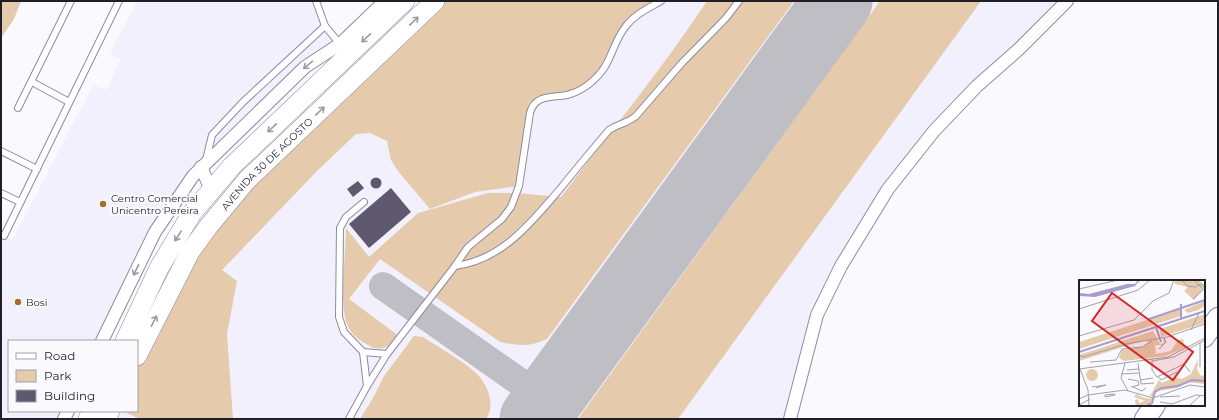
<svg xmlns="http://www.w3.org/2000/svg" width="1219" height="420" font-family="Montserrat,sans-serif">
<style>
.built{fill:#f2f0fd}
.green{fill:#e5caab}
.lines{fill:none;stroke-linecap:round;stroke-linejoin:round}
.taxiway{stroke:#bebec4;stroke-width:28}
.runway{stroke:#bebec4;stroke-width:69}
.building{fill:#5e596f}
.service-casing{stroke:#8e8aa1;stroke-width:8}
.minor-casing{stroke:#8e8aa1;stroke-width:14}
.primary-casing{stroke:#8e8aa1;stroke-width:20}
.trunk-casing{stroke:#8e8aa1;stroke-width:22}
.service{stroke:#fff;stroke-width:6}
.minor{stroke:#fff;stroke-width:12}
.primary{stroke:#fff;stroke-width:19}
.trunk{stroke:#fff;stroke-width:20}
.oneway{stroke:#9b9a9e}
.poi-dot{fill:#a6702a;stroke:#f9f9fe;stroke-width:1.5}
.labels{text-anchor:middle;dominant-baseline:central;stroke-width:4;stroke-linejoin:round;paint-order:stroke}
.street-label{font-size:10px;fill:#201e27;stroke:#f9f9fe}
.poi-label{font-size:10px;fill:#201e27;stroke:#f9f9fe;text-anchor:start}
.inset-river{fill:none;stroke:#a89dcf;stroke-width:2}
.inset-road{fill:none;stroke:#a2a1a8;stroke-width:1}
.view{fill:#d62828;fill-opacity:0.15;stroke:#d62828;stroke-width:2}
.inset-edge{fill:none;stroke:#201e27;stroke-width:2}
</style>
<rect width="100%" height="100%" fill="#f9f9fe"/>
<!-- built -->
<g class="built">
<polygon points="137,1 316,1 320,14 340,44 206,162 155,232 102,341 9,341 9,411 68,411 64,419 1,419 1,235 13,239 93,85 106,90 121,59 110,54"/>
<polygon points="435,1 1067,1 1019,49 888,189 830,290 790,419 106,419 110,411 137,411 137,356"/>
</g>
<!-- green -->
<g class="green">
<polygon points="1,1 21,1 14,19 1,38"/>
<polygon points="435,1 661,1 627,24 610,60 581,90 535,102 519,186 475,192 430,209 398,171 391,160 387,141 370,133 356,134 317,171 222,270 237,281 227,334 233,419 140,419 123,411 137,411 137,356 208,227"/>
<path d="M 707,1 L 794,1 L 547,339 C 529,347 519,346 500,342 L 380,259 L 349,299 L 399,336 C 391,346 381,353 368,345 C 358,340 351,334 347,324 C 339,305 346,251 346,228 L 369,257 L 418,213 L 488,193 L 516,193 L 561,197 C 610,132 662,69 707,1 Z"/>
<polygon points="880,1 981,1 678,419 578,419"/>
<path d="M 414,336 L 423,337 C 438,347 465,362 477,374 C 488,385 496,406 486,419 L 360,419 L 373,398 L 384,376 Z"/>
</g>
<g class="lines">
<!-- taxiway -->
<polyline class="taxiway" points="383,286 547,401"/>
<!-- runway -->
<polyline class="runway" points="534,419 838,1"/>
</g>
<!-- building -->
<g class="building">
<circle cx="376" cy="183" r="5.5"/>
<polygon points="358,181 364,188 353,197 347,189"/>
<polygon points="391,188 411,212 369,248 349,224"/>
</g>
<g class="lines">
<!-- service casing -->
<g class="service-casing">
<g id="service">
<polyline points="316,1 325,26 340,44"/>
<polyline points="32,82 69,102"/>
<polyline points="18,108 71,1"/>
<polyline points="1,151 37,169"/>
<polyline points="206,160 212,135 243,102 325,26"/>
<polyline points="1,193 20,202"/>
<polyline points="364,202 346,217 340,228 339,317 344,332 363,352 387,354"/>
<polyline points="1,235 4,236 119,1"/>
<path d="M 455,266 L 468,247 L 502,219 L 511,207 L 519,186 L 530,113 C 535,94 552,98 567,95 C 575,93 583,89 589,84 C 613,66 610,46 626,26 C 635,14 649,8 661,1"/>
<path d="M 367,386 L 387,354 L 455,266 C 502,260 531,223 560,189 C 576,169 592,150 609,130 C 618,124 628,123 636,116 L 681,64 L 726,18 L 739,1"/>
<polyline points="349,419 367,386 363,352"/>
</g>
</g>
<!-- minor casing -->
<g class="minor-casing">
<g id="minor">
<polyline points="201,167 211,190"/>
<polyline points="102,341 155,232 193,176 305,67 340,44 385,1"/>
<polyline points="64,419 68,411"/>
<polyline points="790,419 817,315 841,266 888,189 934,131 977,86 1019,49 1067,1"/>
</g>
</g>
<!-- primary casing -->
<g class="primary-casing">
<g id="primary">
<polyline points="125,341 159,268 192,213 232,166 405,1"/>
<path id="s1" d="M 137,356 L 190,252 L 208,227 L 247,180 L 435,1"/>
<polyline points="88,419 92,411"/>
<polyline points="106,419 110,411"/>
</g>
</g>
<!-- trunk casing -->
<g class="trunk-casing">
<g id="trunk">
<polyline points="1204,337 1218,318"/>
<polyline points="1145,419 1155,405"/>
</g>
</g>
<!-- service -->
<use href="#service" class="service"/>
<!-- minor -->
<use href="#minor" class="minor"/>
<!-- primary -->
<use href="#primary" class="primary"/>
<!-- trunk -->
<use href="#trunk" class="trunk"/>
</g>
<!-- one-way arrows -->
<defs><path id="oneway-shaft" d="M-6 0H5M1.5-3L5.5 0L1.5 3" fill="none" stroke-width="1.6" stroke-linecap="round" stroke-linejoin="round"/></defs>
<g class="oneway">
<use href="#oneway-shaft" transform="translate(414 21) rotate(-44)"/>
<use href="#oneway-shaft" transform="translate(366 38) rotate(136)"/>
<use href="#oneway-shaft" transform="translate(308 65) rotate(141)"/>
<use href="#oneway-shaft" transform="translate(320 111) rotate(-44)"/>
<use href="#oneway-shaft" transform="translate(272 128) rotate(136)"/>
<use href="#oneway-shaft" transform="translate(178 236) rotate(122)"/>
<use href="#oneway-shaft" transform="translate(136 270) rotate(116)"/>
<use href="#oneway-shaft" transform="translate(154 321) rotate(-63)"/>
</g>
<!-- markers -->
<g class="poi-dot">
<circle cx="103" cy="204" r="4"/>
<circle cx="18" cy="302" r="4"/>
</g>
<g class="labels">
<!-- street labels -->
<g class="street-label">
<text stroke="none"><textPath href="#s1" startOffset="234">AVENIDA 30 DE AGOSTO</textPath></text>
</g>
<!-- poi labels -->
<g class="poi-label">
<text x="111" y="198">Centro Comercial<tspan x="111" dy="12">Unicentro Pereira</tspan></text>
<text x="26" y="302">Bosi</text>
</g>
</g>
<!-- overview -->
<g transform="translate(1079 280)">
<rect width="126" height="126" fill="#f9f9fe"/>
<path d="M 95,0 L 120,0 L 126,6 L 115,20 L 105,11 L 109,7 L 96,4 ZM 126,21 L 126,26 L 119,30 L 109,33 L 105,30 ZM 102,29 L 102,36 L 0,69 L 0,62 ZM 126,34 L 126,43 L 82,57 L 81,49 ZM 74,51 L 81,64 L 85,63 L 84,58 L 87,60 L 86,63 L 82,68 L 82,65 L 76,65 L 77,74 L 92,71 L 99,60 L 104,59 L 106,68 L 86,76 L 45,81 L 40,78 L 43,70 L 64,67 L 69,62 L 66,60 L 0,81 L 0,75 ZM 119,79 L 118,90 L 122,96 L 126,95 L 126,104 L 108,102 L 98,108 L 77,111 L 75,117 L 71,116 L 80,100 L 83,103 L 96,97 L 103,99 L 112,94 ZM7 95a6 6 0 1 1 12 0a6 6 0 1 1-12 0ZM 57,114 L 65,118 L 75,119 L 69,124 L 57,126 L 56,120 L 59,119 L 60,123 L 66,121 L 55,117 Z" fill="#e5caab"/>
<path d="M 59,0 L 61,0 L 56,6 L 16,17 L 0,16 L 0,13 L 10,14 L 48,4 L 56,4 Z" fill="#a89dcf"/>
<path class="inset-river" d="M 102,24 L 102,39M 70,39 L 126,20M 77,47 L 82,62M 0,72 L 126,31M 67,126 L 73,123 L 76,112 L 83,108 L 99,106 L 113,100 L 126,101"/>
<path class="inset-road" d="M 103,0 L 108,6 L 116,7 L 122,4 L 126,7M 115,0 L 124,9M 0,9 L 39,0M 114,19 L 126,8M 0,29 L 59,10 L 71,0M 112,50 L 120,33M 0,56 L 55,40 L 74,21 L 90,13 L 95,0M 88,57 L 126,44M 80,69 L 87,62 L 85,58M 0,75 L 4,77 L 47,64 L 88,57M 73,79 L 73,90 L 78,97 L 105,84 L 111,92M 73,81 L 95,77 L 126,60M 11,82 L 37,80 L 43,69 L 63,67 L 73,61M 46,83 L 42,98 L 49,111M 59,83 L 62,104 L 75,103M 121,87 L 121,63M 0,89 L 89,77 L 126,58M 1,89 L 9,110 L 10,126M 48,90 L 60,89M 42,94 L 60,93M 80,97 L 82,100 L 98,92M 49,99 L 59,101 L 60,105 L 52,107M 61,100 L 74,98M 13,107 L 27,105 L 17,108M 54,107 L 63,111 L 67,108M 36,114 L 36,115 L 26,117 L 26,115 ZM 81,117 L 101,116M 0,119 L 9,115 L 46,110 L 74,118 L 111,105 L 126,107M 81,122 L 93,124 L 117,115 L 126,116M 0,125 L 11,119M 110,126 L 122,115"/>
<path class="view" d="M 33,13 L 114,72 L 94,100 L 13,41 Z"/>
<rect width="126" height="126" class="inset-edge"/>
</g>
<!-- border -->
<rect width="1219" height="420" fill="none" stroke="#201e27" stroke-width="4"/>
<!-- legend -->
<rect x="8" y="340" width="130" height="72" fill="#f9f9fe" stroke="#a2a1a8"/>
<rect x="16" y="353" width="20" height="6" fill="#ffffff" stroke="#a2a1a8"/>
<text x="44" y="360" font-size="12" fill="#201e27">Road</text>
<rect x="16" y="370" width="20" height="12" fill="#e5caab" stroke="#a2a1a8"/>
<text x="44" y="380" font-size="12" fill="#201e27">Park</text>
<rect x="16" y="390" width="20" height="12" fill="#5e596f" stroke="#a2a1a8"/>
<text x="44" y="400" font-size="12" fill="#201e27">Building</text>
</svg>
